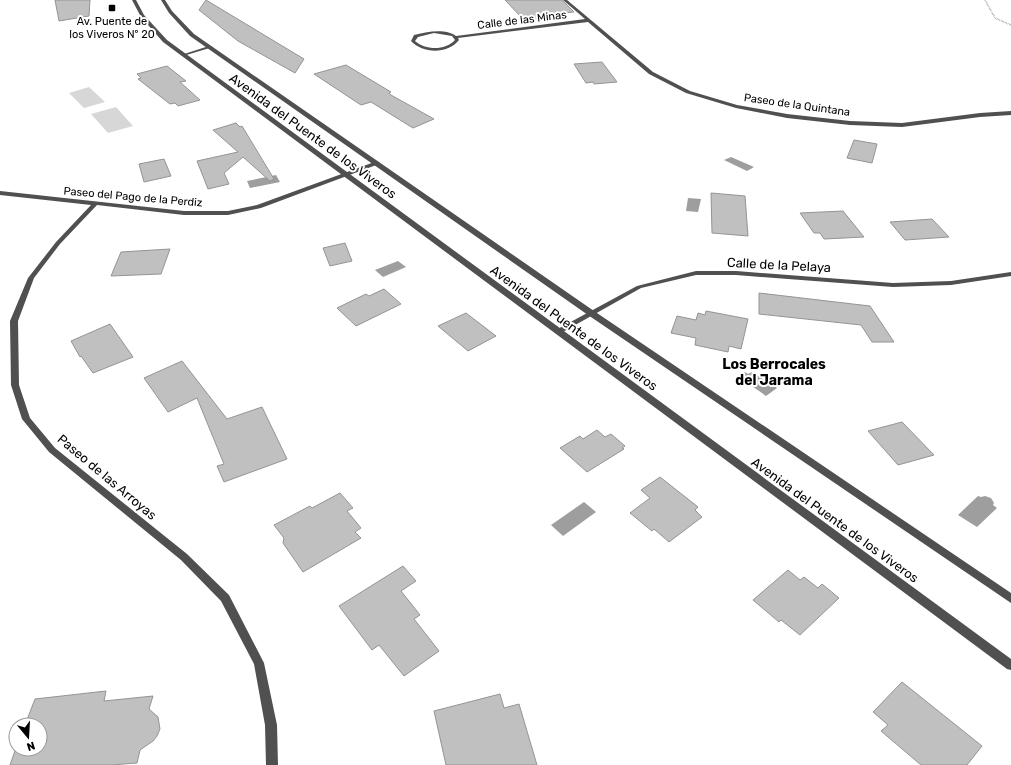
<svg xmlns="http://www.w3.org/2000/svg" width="1011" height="765" font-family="Rubik,sans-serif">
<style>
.green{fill:#d7d7d7}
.water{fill:#9e9e9e}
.building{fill:#c0c0c0;stroke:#949494}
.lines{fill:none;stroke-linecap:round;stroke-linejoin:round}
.path{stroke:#727272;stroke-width:1.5;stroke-dasharray:0.5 1;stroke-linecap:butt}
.minor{fill:#505050;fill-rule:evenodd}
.tertiary{fill:#505050;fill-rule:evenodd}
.poi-dot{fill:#000;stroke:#fff;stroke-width:1.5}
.labels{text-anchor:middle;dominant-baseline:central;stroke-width:4;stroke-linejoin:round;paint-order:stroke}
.far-street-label{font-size:11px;fill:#000;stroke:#fff}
.far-poi-label{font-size:11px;fill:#000;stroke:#fff}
.street-label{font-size:13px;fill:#000;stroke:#fff}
.neighbourhood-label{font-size:14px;font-weight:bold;fill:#000;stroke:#fff}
</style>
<rect width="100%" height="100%" fill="#fff"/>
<!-- green -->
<g class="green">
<polygon points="89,87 105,102 84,108 69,93"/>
<polygon points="116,107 133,126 108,133 91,114"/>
</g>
<!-- water -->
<g class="water">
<polygon points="731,157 754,167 747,171 724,160"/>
<polygon points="276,175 280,182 250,188 247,181"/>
<polygon points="688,198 701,199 698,212 686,211"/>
<polygon points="398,261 406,267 383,277 375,270"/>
<polygon points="745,372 748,374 752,372 777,388 766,396 742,379 745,377 742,375"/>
<polygon points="978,496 981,497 985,496 991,498 994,503 993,505 997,508 977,527 958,515"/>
<polygon points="584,502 596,512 563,536 551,525"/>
</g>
<!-- building -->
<g class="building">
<polygon points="55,0 90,0 89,16 59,21"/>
<polygon points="206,0 304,59 295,73 238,41 199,10"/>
<polygon points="505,0 562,0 574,12 554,14 557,17 535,20 532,17 522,18"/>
<polygon points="602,62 617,82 594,84 593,82 586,83 574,64"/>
<polygon points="346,65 391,92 389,93 391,95 434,119 413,128 371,102 361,105 314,74"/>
<polygon points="167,66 186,81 180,82 200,100 178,106 175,103 170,104 138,79 141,78 137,74"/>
<polygon points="236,123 240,127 242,126 274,179 270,181 243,157 224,173 229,184 208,189 197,161 238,152 213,130"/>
<polygon points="854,140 877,144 872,163 847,158"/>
<polygon points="164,159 171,176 144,182 139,164"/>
<polygon points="711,193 745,196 748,236 712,233"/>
<polygon points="843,211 864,237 824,239 820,233 814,233 800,213"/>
<polygon points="932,219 949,237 905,240 890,222"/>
<polygon points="345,243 352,261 330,266 323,248"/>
<polygon points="170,249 161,274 111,276 121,252"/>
<polygon points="384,289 401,304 356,326 337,308 366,294 369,296"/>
<polygon points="759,293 870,306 894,342 872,342 861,325 759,314"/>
<polygon points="706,311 748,319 741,349 729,346 728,352 695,345 696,338 671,333 677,316 696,320 698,313 705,315"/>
<polygon points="466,313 496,336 468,351 438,326"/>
<polygon points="110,324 133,357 93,373 81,356 80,357 71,341"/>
<polygon points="182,361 227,419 262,407 287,459 224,482 217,466 224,464 197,398 168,412 144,378"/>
<polygon points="902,422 934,455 898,465 868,431"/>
<polygon points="597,430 605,437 611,434 625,446 622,448 624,449 587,472 560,448 580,436 583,439"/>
<polygon points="660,477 698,507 695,510 702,517 669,542 654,529 652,531 630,513 650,498 641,490"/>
<polygon points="340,493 353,508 347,511 361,528 355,532 361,538 303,572 283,543 284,538 274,525 310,506 312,508"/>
<polygon points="403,566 416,581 401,591 420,615 414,619 439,651 404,676 379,645 372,650 339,606"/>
<polygon points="788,570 800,580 804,577 818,588 822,584 839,598 800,635 781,620 779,622 753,600"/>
<polygon points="902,682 982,746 967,765 921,765 881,731 888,725 873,712"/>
<polygon points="106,691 104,701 153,696 149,709 158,717 160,729 157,736 153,741 140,750 137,763 111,765 10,765 16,748 40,749 40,725 25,725 35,699"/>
<polygon points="500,694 504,708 519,704 537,765 446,765 434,711"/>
</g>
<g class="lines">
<!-- path -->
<polyline class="path" points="985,0 995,18 1011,25"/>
<!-- minor -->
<g class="minor">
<path d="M 563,0 L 567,0 L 653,72 L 690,91 L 737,105 L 787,114 L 850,121 L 902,123 L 980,113 L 1011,111 L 1011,115 L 980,117 L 902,127 L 850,125 L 787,118 L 736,108 L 686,93 L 649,74 L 588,22 L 458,38 L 459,40 C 448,54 423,54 411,41 L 414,35 C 426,32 445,28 456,36 L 585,19 ZM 434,33 L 452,36 L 455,40 C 445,51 425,50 415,41 L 418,37 Z"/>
<polygon points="209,46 213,47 183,56 181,55"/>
<polygon points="377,161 380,163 379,164 261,208 228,215 184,215 97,205 60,244 34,278 18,321 19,385 30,418 55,448 187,554 229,595 264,663 277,725 278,765 266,765 265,725 254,664 221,601 181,560 49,452 22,419 11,385 10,321 28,278 56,242 91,205 0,195 0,191 184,211 228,211 257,205"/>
<polygon points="696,271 736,271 893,283 951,281 1011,272 1011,276 951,285 893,287 736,275 696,275 641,288 561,333 555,333 554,331 637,286"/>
</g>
<!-- tertiary -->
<g class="tertiary">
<polygon points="132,0 136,0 144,15 167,40 1011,659 1011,670 1007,669 163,42 141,17"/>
<polygon points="161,0 165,0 172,11 194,34 594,311 1011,593 1011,603 588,315 190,36 169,13"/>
</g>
</g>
<!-- markers -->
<rect class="poi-dot" x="108" y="4" width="8" height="8" rx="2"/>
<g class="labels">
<!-- far-street labels -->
<g class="far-street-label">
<text transform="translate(522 20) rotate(-7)">Calle de las Minas</text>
<text transform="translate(797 105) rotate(8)">Paseo de la Quintana</text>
<text transform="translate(133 197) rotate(5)">Paseo del Pago de la Perdiz</text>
</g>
<!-- far-poi labels -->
<g class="far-poi-label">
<text x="112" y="21">Av. Puente de<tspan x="112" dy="13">los Viveros Nº 20</tspan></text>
</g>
<!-- street labels -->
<g class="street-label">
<text transform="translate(313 136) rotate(36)">Avenida del Puente de los Viveros</text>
<text transform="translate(779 265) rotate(3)">Calle de la Pelaya</text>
<text transform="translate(574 328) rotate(36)">Avenida del Puente de los Viveros</text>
<text transform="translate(107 477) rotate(40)">Paseo de las Arroyas</text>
<text transform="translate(835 520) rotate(36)">Avenida del Puente de los Viveros</text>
</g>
<!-- neighbourhood labels -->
<g class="neighbourhood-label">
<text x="774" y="364">Los Berrocales<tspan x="774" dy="16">del Jarama</tspan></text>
</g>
</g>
<!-- north arrow -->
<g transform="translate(28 737) rotate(162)"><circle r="19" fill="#ffffff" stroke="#999999"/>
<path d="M0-3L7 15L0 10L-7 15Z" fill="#000000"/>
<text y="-6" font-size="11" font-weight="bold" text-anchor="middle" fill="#000000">N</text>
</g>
</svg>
